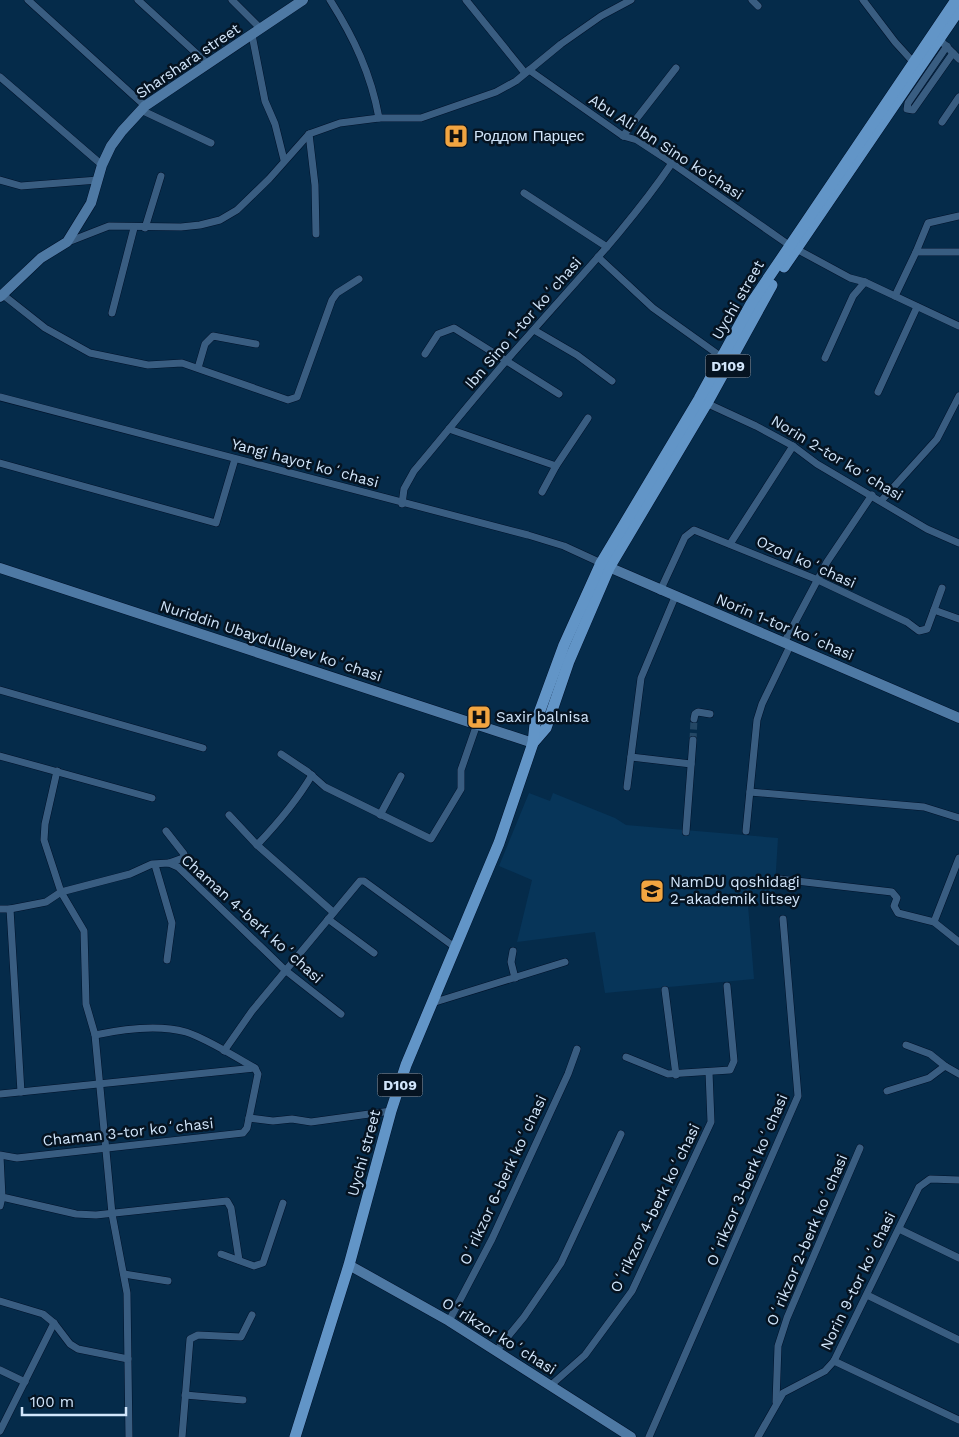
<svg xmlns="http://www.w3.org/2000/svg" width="959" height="1437" font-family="'Work Sans',sans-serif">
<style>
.built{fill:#073559}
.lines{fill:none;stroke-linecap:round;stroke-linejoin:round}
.street-tunnel{stroke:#244765;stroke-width:7;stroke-dasharray:7 3.5;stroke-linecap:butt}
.street-casing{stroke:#00122a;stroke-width:8}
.secondary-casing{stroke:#00122a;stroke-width:11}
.primary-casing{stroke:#00122a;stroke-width:12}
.street{stroke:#395d81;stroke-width:7}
.secondary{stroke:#4e79a4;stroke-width:10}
.primary{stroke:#6295c7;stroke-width:11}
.labels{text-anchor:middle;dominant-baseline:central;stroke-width:5;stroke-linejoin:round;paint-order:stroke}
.shield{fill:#051321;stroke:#94a7ba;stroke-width:1}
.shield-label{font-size:14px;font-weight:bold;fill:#d2e6fb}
.street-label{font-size:15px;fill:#d2e6fb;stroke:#051321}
.poi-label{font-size:15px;fill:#d2e6fb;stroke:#051321;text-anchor:start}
</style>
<rect width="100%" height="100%" fill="#052b4a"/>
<!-- built -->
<polygon class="built" points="529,793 550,801 553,793 615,818 626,825 778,838 774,902 748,905 754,979 605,993 595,932 517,942 532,880 499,866"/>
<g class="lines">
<!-- street-tunnel -->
<polyline class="street-tunnel" points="693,740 694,719"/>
<!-- street casing -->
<g class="street-casing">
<g id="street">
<polyline points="28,0 145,106"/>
<polyline points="138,0 208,64"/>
<polyline points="232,0 261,29"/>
<path d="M 330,0 C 354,38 371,74 379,118"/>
<polyline points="466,0 525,73"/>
<polyline points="752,0 758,6"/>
<polyline points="863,0 895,42 915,64"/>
<polyline points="252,35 265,101 275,124 284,160"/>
<polyline points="939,39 959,59"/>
<polyline points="947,46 908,103 907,109 913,110 953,53"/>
<polyline points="529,70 623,136 637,140 663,157 789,245 850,278 865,282 959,326"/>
<polyline points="0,77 102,165"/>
<polyline points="141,110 211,143"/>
<polyline points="942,122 959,97"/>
<polyline points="309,134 315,185 316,234"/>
<polyline points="623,136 676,68"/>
<polyline points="0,180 21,186 98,180"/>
<polyline points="524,193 607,247"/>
<polyline points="145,228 161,176"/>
<polyline points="68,242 109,226 181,227 200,225 220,220 237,210 269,179 309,134 340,123 379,118 421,118 496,92 516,81 561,44 601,16 631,0"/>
<polyline points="916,252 928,223 959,216"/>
<polyline points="598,257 653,308 723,358"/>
<polyline points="2,294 45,328 90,353 148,365 182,363 288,400 297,397 332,300 337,293 359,279"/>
<polyline points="895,296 916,252 959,252"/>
<polyline points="112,313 134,228"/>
<polyline points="534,330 577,355 612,381"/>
<polyline points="425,354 438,334 454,328 559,394"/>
<polyline points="825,358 853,296 865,282"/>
<polyline points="198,368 205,344 213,336 256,344"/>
<polyline points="878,392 917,307"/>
<polyline points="0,397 528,535 564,546 601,563"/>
<polyline points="704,402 756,426 793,446 817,464 927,529 959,543"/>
<polyline points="449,429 556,466 588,418"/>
<polyline points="0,463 216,523 235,459"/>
<polyline points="542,492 556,466"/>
<polyline points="881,501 937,439 959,396"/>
<path d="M 402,504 L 404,489 L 414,471 C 452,426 489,379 529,335 C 578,279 630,225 672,163"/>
<polyline points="730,544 793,446"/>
<polyline points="660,591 685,537 694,530 818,580 907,622 919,631 927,629 934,610 959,619"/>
<polyline points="934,610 942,588"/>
<polyline points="784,643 827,562 872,495"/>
<polyline points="0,690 203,748"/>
<polyline points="694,719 695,714 698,712 710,714"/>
<polyline points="281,754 308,772 325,787 431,839 461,789 461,770 477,724"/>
<polyline points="0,756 152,798"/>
<polyline points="631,757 691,764"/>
<polyline points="57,771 45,824 44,840 61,892 84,931 86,1004 95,1035 112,1214 127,1293 129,1437"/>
<path d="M 312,775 C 296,802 278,823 257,845 L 333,912"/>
<polyline points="627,787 641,678 675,597"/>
<polyline points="750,792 924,807 959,818"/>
<polyline points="229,815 257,845"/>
<polyline points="380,815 401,776"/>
<polyline points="166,831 184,854 183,858 169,863"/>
<polyline points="746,831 757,720 762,704 790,646"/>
<polyline points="686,832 693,740"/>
<polyline points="155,865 172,923 167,960"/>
<polyline points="779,879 892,892 897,898 894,906 898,913 934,922 959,942"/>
<polyline points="0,909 10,909 46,902 61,892 130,874 152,864 169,863 178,867 285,970 341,1014"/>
<polyline points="10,909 21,1092"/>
<polyline points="328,919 374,953"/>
<polyline points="934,922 959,858"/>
<polyline points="513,951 511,962 515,978"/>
<polyline points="665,990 676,1075"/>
<polyline points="432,1003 565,962"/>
<path d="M 95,1035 C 123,1029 157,1024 186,1032 C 210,1040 233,1056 255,1068"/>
<polyline points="906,1045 930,1054 945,1066"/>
<polyline points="224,1051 252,1011 360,881 364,881 456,948"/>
<polyline points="626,1057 668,1074 730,1070 734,1061 727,986"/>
<polyline points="887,1091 929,1078 945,1066 959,1074"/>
<polyline points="0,1094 255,1068 258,1074 247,1128 243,1133 17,1158 0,1155"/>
<polyline points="249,1118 273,1121 292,1119 311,1122 391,1111"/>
<polyline points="0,1156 2,1197 76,1214 96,1215 227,1201 231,1208 239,1260"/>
<polyline points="0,1206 2,1197"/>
<polyline points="899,1229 959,1258"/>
<polyline points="221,1254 254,1266 263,1263 283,1203"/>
<polyline points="124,1274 168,1281"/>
<polyline points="867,1295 959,1340"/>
<polyline points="0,1301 43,1314 54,1323 70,1344 78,1349 128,1359"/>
<polyline points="449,1321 492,1239 568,1074 577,1049"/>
<polyline points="497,1350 524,1317 561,1263 621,1134"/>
<polyline points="834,1361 959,1420"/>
<polyline points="0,1370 25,1382"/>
<polyline points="550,1386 585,1355 632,1291 711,1122 709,1072"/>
<polyline points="185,1395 243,1400"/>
<polyline points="776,1402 778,1346 787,1318 860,1148"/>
<polyline points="0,1431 54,1323"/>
<polyline points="182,1437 190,1339 198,1335 241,1337 252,1315"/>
<polyline points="649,1437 798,1096 783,919"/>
<polyline points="758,1437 783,1393 825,1371 834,1361 919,1187 930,1179 959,1180"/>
</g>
</g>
<!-- secondary casing -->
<g class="secondary-casing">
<g id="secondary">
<polyline points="0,297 41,258 67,242 91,203 102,165 111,146 122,131 145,106 303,0"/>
<polyline points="604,565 959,718"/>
<polyline points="0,568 533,743"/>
<polyline points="349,1265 449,1321 631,1437"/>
</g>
</g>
<!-- primary casing -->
<g class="primary-casing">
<g id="primary">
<polyline points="784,267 959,10"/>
<polyline points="533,743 546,728 569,661 609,568 707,403 772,285"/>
<polyline points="295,1437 349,1265 391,1111 406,1065 499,843 533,743 535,724 564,645 601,563 699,399 752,302 956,0"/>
</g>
</g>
<!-- street -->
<use href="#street" class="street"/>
<!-- secondary -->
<use href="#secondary" class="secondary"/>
<!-- primary -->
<use href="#primary" class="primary"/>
</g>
<!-- icons -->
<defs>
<g id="hospital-square" transform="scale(1.25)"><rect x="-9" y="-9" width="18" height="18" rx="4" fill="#f2a541" stroke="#051321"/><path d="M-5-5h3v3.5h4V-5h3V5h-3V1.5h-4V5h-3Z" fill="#111"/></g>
<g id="university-square" transform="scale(1.25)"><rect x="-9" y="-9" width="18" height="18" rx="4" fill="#f2a541" stroke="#051321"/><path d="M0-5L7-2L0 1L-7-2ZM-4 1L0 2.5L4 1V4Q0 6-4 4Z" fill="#111"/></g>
</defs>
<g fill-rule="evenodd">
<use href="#hospital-square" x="456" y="136"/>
<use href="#hospital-square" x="479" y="717"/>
<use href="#university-square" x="652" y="891"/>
</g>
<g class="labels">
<!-- shield labels -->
<g class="shield">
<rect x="705.5" y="354.5" width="45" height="23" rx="4"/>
<rect x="377.5" y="1073.5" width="45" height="23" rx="4"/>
</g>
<g class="shield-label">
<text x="728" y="366">D109</text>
<text x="400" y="1085">D109</text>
</g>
<!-- street labels -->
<g class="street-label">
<text transform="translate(188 61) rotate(-34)">Sharshara street</text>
<text transform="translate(666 147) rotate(33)">Abu Ali Ibn Sino ko'chasi</text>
<text transform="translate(738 300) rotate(-60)">Uychi street</text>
<text transform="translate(523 323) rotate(-49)">Ibn Sino 1-tor koʻchasi</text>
<text transform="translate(837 458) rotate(31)">Norin 2-tor koʻchasi</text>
<text transform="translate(305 463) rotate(15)">Yangi hayot koʻchasi</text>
<text transform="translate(806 562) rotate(24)">Ozod koʻchasi</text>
<text transform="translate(785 627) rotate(23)">Norin 1-tor koʻchasi</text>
<text transform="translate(271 641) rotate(18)">Nuriddin Ubaydullayev koʻchasi</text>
<text transform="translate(252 919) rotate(42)">Chaman 4-berk koʻchasi</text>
<text transform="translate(128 1132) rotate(-6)">Chaman 3-tor koʻchasi</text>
<text transform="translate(364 1153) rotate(-75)">Uychi street</text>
<text transform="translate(503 1180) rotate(-65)">Oʻrikzor 6-berk koʻchasi</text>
<text transform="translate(747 1180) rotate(-67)">Oʻrikzor 3-berk koʻchasi</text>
<text transform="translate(655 1208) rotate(-64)">Oʻrikzor 4-berk koʻchasi</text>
<text transform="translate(807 1240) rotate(-67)">Oʻrikzor 2-berk koʻchasi</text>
<text transform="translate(858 1281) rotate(-64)">Norin 9-tor koʻchasi</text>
<text transform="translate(499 1336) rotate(32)">Oʻrikzor koʻchasi</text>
</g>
<!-- poi labels -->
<g class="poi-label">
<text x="474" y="136">Роддом Парцес</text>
<text x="496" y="717">Saxir balnisa</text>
<text x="670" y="882">NamDU qoshidagi<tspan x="670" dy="17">2-akademik litsey</tspan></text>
</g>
</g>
<!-- scale -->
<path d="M22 1407v8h104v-8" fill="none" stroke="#d2e6fb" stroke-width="2.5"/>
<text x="30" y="1407" font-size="15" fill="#d2e6fb" stroke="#051321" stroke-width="4" paint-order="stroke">100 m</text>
</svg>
